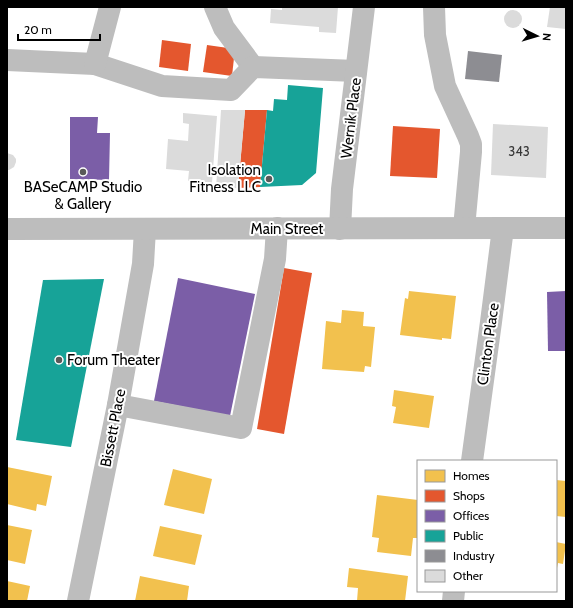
<svg xmlns="http://www.w3.org/2000/svg" width="573" height="608" font-family="Cabin,sans-serif">
<style>
.homes{fill:#f2c14e}
.shops{fill:#e4572e}
.offices{fill:#7b5ea7}
.public{fill:#17a398}
.industry{fill:#8d8d92}
.building{fill:#dbdbdb}
.lines{fill:none;stroke-linecap:round;stroke-linejoin:round}
.minor{stroke:#bdbdbd;stroke-width:22}
.major{stroke:#bdbdbd;stroke-width:22}
.poi-dot{fill:#595959;stroke:#fff;stroke-width:1.5}
.labels{text-anchor:middle;dominant-baseline:central;stroke-width:4;stroke-linejoin:round;paint-order:stroke}
.number-label{font-size:13px;fill:#373737}
.street-label{font-size:15px;fill:#000;stroke:#fff}
.poi-label{font-size:15px;fill:#000;stroke:#fff;text-anchor:end}
</style>
<rect width="100%" height="100%" fill="#fff"/>
<!-- homes -->
<g class="homes">
<polygon points="409,291 456,296 451,339 442,338 442,340 400,335 405,298 408,299"/>
<polygon points="342,310 364,312 363,326 375,327 371,367 365,366 364,372 322,369 326,321 341,323"/>
<polygon points="394,390 434,396 429,428 393,423 396,407 392,406"/>
<polygon points="7,467 52,476 46,506 37,504 36,511 7,504"/>
<polygon points="173,469 212,479 204,514 164,505"/>
<polygon points="556,480 566,481 566,517 556,516"/>
<polygon points="377,495 418,500 418,538 413,538 411,556 377,552 379,538 372,537"/>
<polygon points="7,525 32,530 25,564 7,560"/>
<polygon points="160,526 202,535 195,565 153,556"/>
<polygon points="556,542 566,544 563,564 558,563 557,568 556,568"/>
<polygon points="349,568 408,576 405,601 357,601 358,588 347,587"/>
<polygon points="140,576 189,586 187,601 135,601"/>
<polygon points="7,581 30,586 27,601 7,601"/>
</g>
<!-- shops -->
<g class="shops">
<polygon points="162,40 191,44 188,71 159,67"/>
<polygon points="207,45 235,49 232,76 203,72"/>
<polygon points="245,110 267,110 260,187 238,188"/>
<polygon points="393,126 440,129 437,178 390,176"/>
<polygon points="284,268 312,273 284,434 257,429"/>
</g>
<!-- offices -->
<g class="offices">
<polygon points="70,117 98,117 97,133 110,133 109,180 70,179"/>
<polygon points="178,278 255,294 230,416 154,401"/>
<polygon points="566,291 566,351 548,351 547,292"/>
</g>
<!-- public -->
<g class="public">
<polygon points="288,85 323,88 316,173 302,185 260,187 267,110 273,111 274,99 287,100"/>
<polygon points="104,279 71,447 16,440 43,280"/>
</g>
<!-- industry -->
<polygon class="industry" points="468,51 502,55 499,82 465,79"/>
<!-- building -->
<g class="building">
<polygon points="282,7 338,7 336,33 319,32 319,27 270,23 271,9 282,10"/>
<polygon points="550,7 566,7 566,29 547,27"/>
<circle cx="513" cy="19" r="9"/>
<polygon points="221,110 245,110 238,188 216,189"/>
<polygon points="183,113 217,116 212,183 188,181 189,171 166,169 168,139 188,141 189,124 183,123"/>
<polygon points="493,124 548,127 546,178 491,175"/>
<polygon points="7,153 13,155 16,159 16,162 14,167 9,170 7,170"/>
</g>
<g class="lines">
<!-- minor -->
<g class="minor">
<polyline points="215,7 224,28 253,67"/>
<polyline points="434,7 435,35 445,86 468,136 471,144 471,152 464,228"/>
<polyline points="7,60 95,64 162,86 231,90 253,67 356,71"/>
<polyline points="95,64 110,7"/>
<polyline points="340,229 342,189 364,7"/>
<polyline points="118,405 241,428 275,259 277,228"/>
<polyline points="472,461 491,322 503,228"/>
<polyline points="78,601 118,405 143,264 145,229"/>
<polyline points="453,601 454,591"/>
</g>
<!-- major -->
<polyline class="major" points="7,229 566,228"/>
</g>
<!-- markers -->
<g class="poi-dot">
<circle cx="83" cy="172" r="4"/>
<circle cx="269" cy="179" r="4"/>
<circle cx="59" cy="360" r="4"/>
</g>
<g class="labels">
<!-- number labels -->
<g class="number-label">
<text x="519" y="151">343</text>
</g>
<!-- street labels -->
<g class="street-label">
<text transform="translate(351 118) rotate(-83)">Wernik Place</text>
<text x="287" y="229">Main Street</text>
<text transform="translate(488 344) rotate(-82)">Clinton Place</text>
<text transform="translate(113 428) rotate(-79)">Bissett Place</text>
</g>
<!-- poi labels -->
<g class="poi-label">
<text x="261" y="170">Isolation<tspan x="261" dy="17">Fitness LLC</tspan></text>
<text x="83" y="187" text-anchor="middle">BASeCAMP Studio<tspan x="83" dy="17">&amp; Gallery</tspan></text>
<text x="67" y="360" text-anchor="start">Forum Theater</text>
</g>
</g>
<!-- border -->
<rect width="573" height="608" fill="none" stroke="#000000" stroke-width="16"/>
<!-- legend -->
<rect x="417" y="460" width="140" height="132" fill="#ffffff" stroke="#999999"/>
<rect x="425" y="470" width="20" height="12" fill="#f2c14e" stroke="#999999"/>
<text x="453" y="480" font-size="12" fill="#000000">Homes</text>
<rect x="425" y="490" width="20" height="12" fill="#e4572e" stroke="#999999"/>
<text x="453" y="500" font-size="12" fill="#000000">Shops</text>
<rect x="425" y="510" width="20" height="12" fill="#7b5ea7" stroke="#999999"/>
<text x="453" y="520" font-size="12" fill="#000000">Offices</text>
<rect x="425" y="530" width="20" height="12" fill="#17a398" stroke="#999999"/>
<text x="453" y="540" font-size="12" fill="#000000">Public</text>
<rect x="425" y="550" width="20" height="12" fill="#8d8d92" stroke="#999999"/>
<text x="453" y="560" font-size="12" fill="#000000">Industry</text>
<rect x="425" y="570" width="20" height="12" fill="#dbdbdb" stroke="#999999"/>
<text x="453" y="580" font-size="12" fill="#000000">Other</text>
<!-- north arrow -->
<g transform="translate(537 36) rotate(95)" stroke="#ffffff" stroke-width="3" paint-order="stroke">
<path d="M0-3L7 15L0 10L-7 15Z" fill="#000000"/>
<text y="-6" font-size="11" font-weight="bold" text-anchor="middle" fill="#000000">N</text>
</g>
<!-- scale -->
<path d="M18 34v6h82v-6" fill="none" stroke="#000000" stroke-width="2"/>
<text x="24" y="34" font-size="12" fill="#000000" stroke="#ffffff" stroke-width="3" paint-order="stroke">20 m</text>
</svg>
